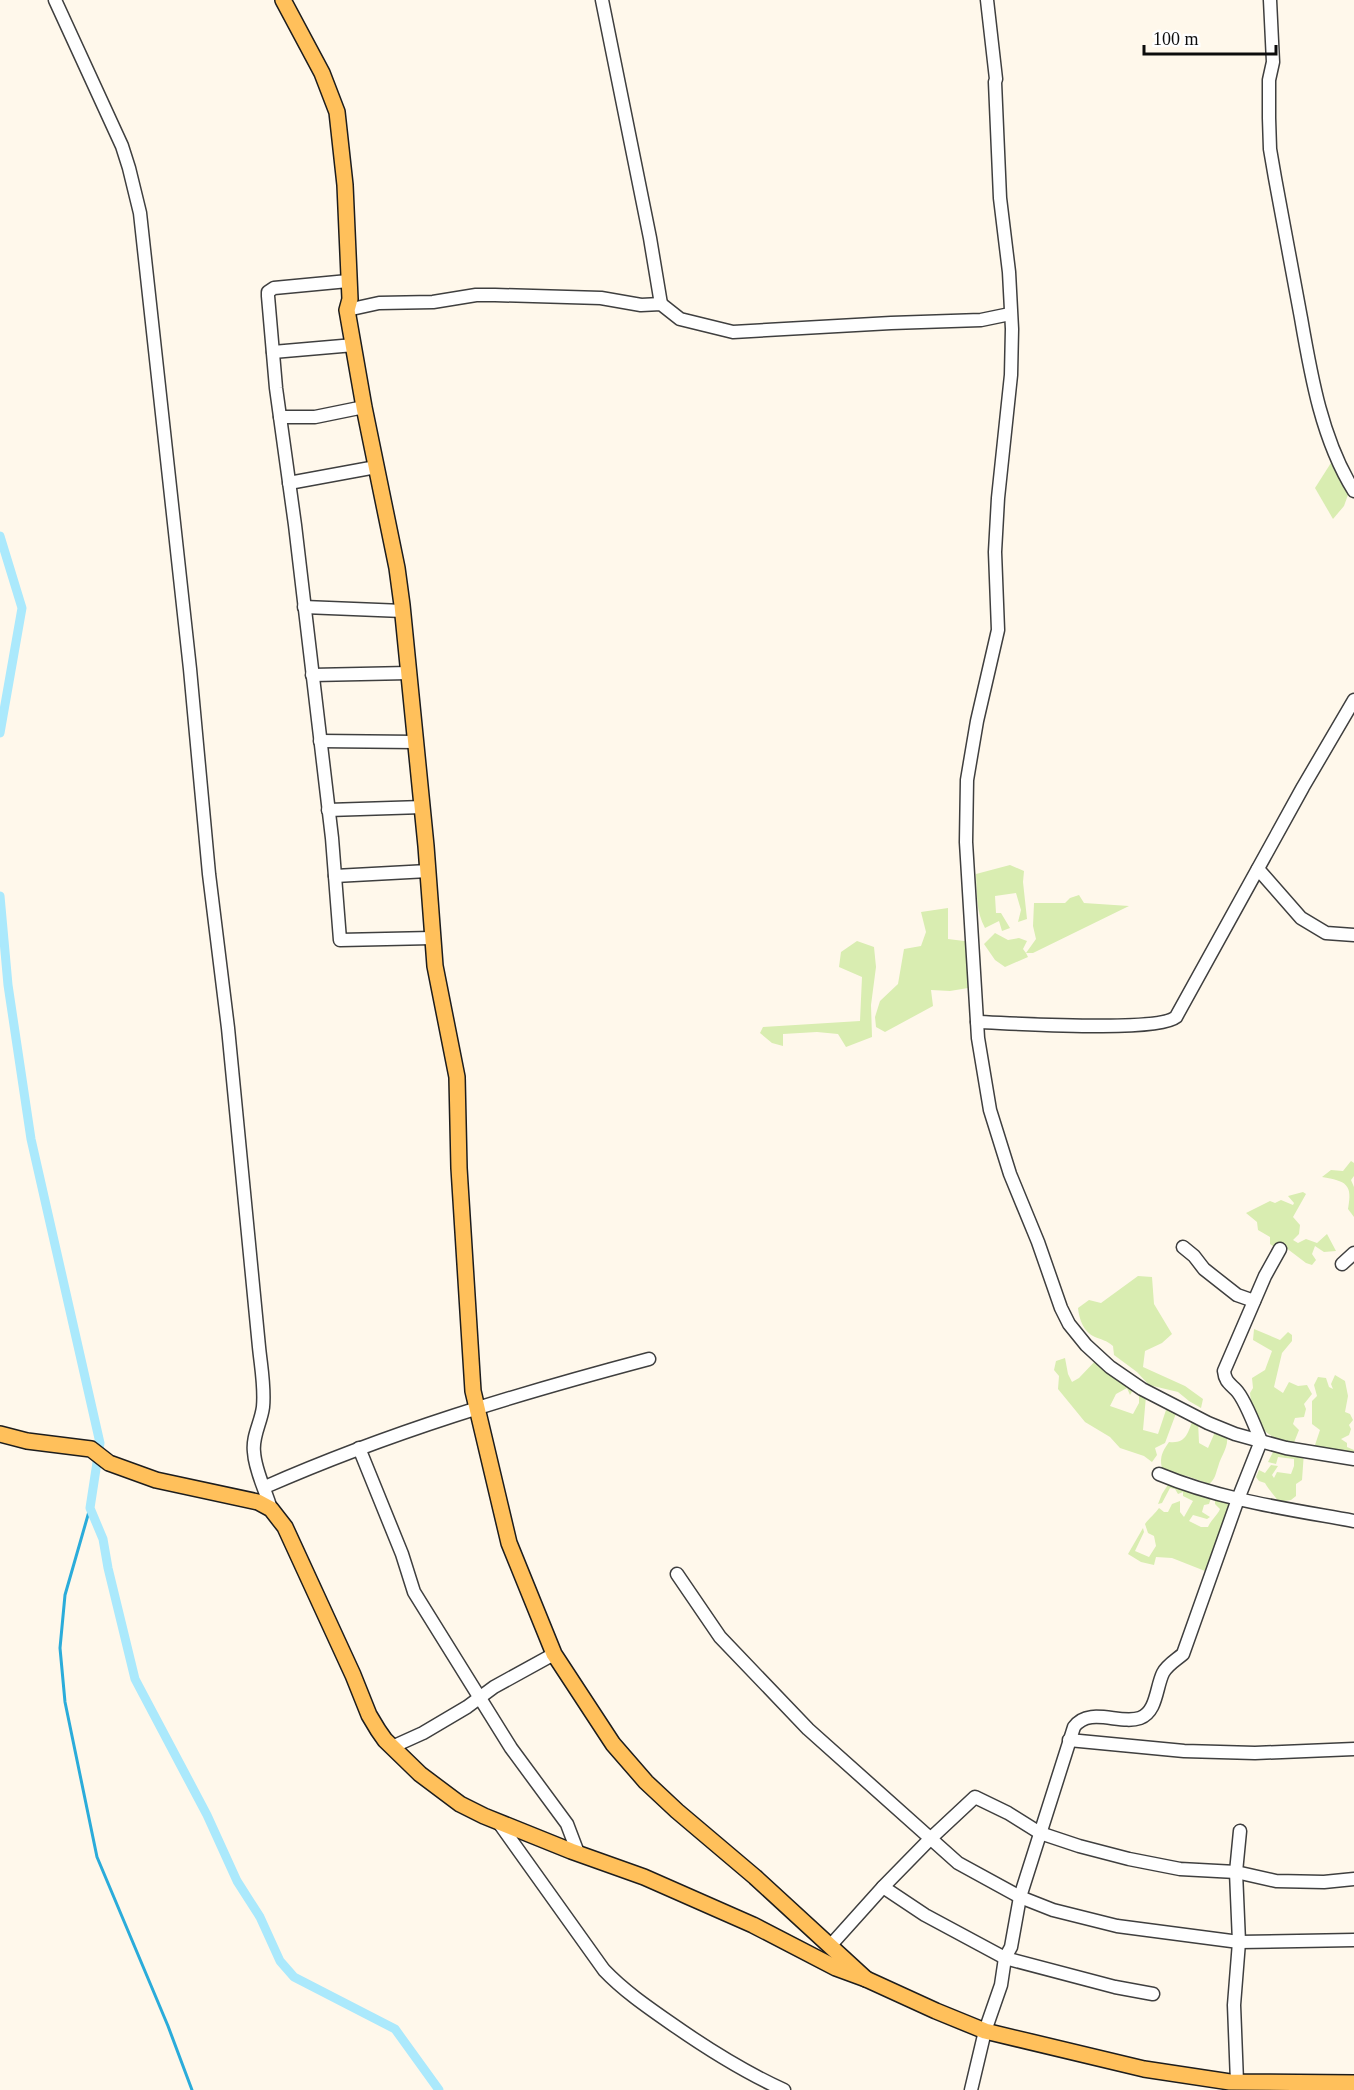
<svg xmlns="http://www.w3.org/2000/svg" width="1354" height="2090" font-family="'Times New Roman',serif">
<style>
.green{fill:#d9edb1}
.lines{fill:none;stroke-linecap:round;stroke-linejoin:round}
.stream{stroke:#2bacda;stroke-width:3}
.canal{stroke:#abe9fc;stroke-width:9}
.minor-casing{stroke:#3f3f3f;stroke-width:15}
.major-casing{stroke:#1d1d1d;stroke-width:18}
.minor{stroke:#fff;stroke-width:12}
.major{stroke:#ffc05b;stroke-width:15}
</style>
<rect width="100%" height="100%" fill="#fff8eb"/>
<!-- green -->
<g class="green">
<polygon points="1336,455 1349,492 1344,506 1333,519 1315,488"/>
<path d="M 1010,865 L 1024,871 L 1023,882 L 1027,919 L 1018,922 L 1021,910 L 1016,893 L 995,896 L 996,913 L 1001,913 L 1010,928 L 1002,931 L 999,921 L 985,928 C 976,912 977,893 976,874 Z"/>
<polygon points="1079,895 1084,903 1129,906 1033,953 1026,953 1028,957 1005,967 995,960 984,944 995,933 1008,940 1019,938 1027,941 1023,949 1026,953 1036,939 1033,926 1034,903 1065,903 1070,898"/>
<polygon points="948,908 948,939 972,942 974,987 950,991 931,990 933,1006 885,1032 876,1027 875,1017 880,1001 898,984 904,949 921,946 926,932 921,912"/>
<polygon points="857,941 874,947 876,967 871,1005 872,1037 846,1047 838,1034 817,1032 783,1034 783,1046 772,1043 760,1033 763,1027 860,1021 862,977 839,967 841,952"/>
<path d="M 1351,1161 L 1354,1163 L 1354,1176 L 1351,1180 L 1354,1187 L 1354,1217 L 1348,1209 C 1353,1184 1346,1181 1322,1177 L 1331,1170 L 1343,1171 Z"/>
<polygon points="1303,1192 1306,1194 1293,1217 1300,1225 1299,1234 1293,1240 1298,1243 1306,1239 1317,1243 1327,1234 1336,1251 1324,1252 1315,1246 1312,1254 1316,1260 1312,1265 1306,1263 1281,1244 1273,1246 1270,1244 1270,1237 1258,1230 1257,1222 1246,1213 1270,1201 1275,1203 1281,1200 1293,1205 1294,1203 1288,1196"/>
<path d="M 1138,1276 L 1152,1277 L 1154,1304 L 1172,1334 L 1162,1343 L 1145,1351 L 1143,1367 L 1185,1386 L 1203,1399 L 1201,1408 L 1189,1401 L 1178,1392 L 1149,1385 L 1137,1372 L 1114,1355 L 1113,1346 C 1106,1340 1102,1340 1095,1337 C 1084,1333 1079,1319 1078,1308 L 1089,1300 L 1101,1303 Z"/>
<path d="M 1254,1329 L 1280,1340 L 1288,1332 L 1292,1335 L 1292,1341 L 1282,1353 L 1274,1387 L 1283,1393 L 1289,1382 L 1298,1386 L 1307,1385 L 1312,1394 L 1304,1404 L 1306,1409 L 1304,1417 L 1295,1418 L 1293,1424 L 1299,1430 L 1293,1445 C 1263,1436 1253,1424 1250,1393 L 1253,1388 L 1252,1378 L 1265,1370 L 1272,1351 L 1253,1340 Z"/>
<polygon points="1099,1357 1136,1385 1130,1395 1127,1388 1116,1394 1110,1406 1133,1414 1139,1403 1139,1393 1146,1396 1143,1430 1158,1434 1167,1407 1178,1408 1165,1443 1155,1448 1157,1455 1152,1462 1144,1456 1120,1448 1110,1437 1085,1422 1058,1389 1059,1376 1054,1370 1056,1361 1065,1358 1068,1374 1072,1382 1079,1378"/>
<polygon points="1335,1375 1345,1381 1348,1396 1345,1412 1350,1414 1353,1420 1349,1425 1351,1429 1349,1435 1341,1439 1347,1443 1347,1447 1354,1450 1353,1454 1314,1448 1320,1430 1312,1424 1312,1401 1317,1396 1314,1385 1318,1377 1326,1378 1329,1387 1333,1389 1331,1384"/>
<path d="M 1193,1419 L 1198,1421 L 1199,1443 L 1208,1448 L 1215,1432 L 1227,1434 C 1229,1448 1221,1455 1218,1467 C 1215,1475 1216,1478 1209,1484 L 1187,1476 L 1163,1472 C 1159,1459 1161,1453 1169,1442 C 1186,1444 1188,1433 1193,1419 Z"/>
<path d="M 1275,1448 L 1304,1452 L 1302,1480 L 1296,1484 L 1296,1496 L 1291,1500 L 1279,1502 C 1274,1495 1269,1490 1265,1483 L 1259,1481 L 1256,1477 L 1259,1470 L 1265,1473 L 1271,1465 L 1278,1466 L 1272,1475 L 1274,1478 L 1277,1472 L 1291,1474 L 1294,1466 L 1294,1459 L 1278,1457 L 1276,1464 L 1268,1462 Z"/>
<path d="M 1171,1480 L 1212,1495 L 1209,1504 L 1204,1505 L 1202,1512 L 1210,1517 L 1207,1519 L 1193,1515 L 1189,1521 L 1201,1527 L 1208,1527 C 1211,1520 1217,1516 1220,1509 L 1215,1504 L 1215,1492 L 1232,1501 L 1221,1542 L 1205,1571 L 1172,1558 L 1156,1557 L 1154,1565 L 1141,1562 L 1128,1554 L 1143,1528 L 1144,1532 L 1135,1551 L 1149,1557 L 1156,1546 L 1154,1536 L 1148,1533 L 1145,1524 C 1150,1517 1155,1514 1159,1508 L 1164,1512 L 1168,1512 L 1172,1504 L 1180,1501 L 1180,1512 L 1184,1517 L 1193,1501 L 1183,1496 L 1183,1492 L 1178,1494 L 1175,1489 L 1170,1488 L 1162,1503 L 1158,1504 L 1162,1494 Z"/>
</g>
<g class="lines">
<!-- stream -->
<polyline class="stream" points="90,1508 65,1595 60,1648 65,1702 97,1857 168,2026 192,2090"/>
<!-- canal -->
<g class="canal">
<polyline points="0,536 22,608 0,733"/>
<polyline points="0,896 8,985 31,1139 100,1443 90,1508 103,1539 108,1568 135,1679 207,1815 237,1881 260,1917 280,1961 294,1977 395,2029 439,2090"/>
</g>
<!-- minor casing -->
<g class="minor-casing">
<g id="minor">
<path d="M 55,0 L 122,146 L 129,168 L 140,213 L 190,669 L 209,874 L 228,1028 L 259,1347 C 261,1367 265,1387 263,1407 C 261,1423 252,1436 254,1452 C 255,1471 266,1491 271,1509"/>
<polyline points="602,0 650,238 661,304"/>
<polyline points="987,0 996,79 995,82 1000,198 1009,272 1012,329 1011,375 998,498 995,552 998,630 977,721 967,780 966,842 978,1038 990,1110 1010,1174 1038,1242 1061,1308 1069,1324 1086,1345 1110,1367 1142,1389 1208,1423 1235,1434 1286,1448 1354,1459"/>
<path d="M 1270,0 L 1273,62 L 1269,80 L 1269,118 L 1270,149 L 1275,178 C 1284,225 1292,271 1301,318 C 1311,376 1322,440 1354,491"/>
<polyline points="348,281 274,288 268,292 268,296 276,388 295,525 332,838 340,940 432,938"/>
<polyline points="347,310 379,303 433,302 476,295 495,295 601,298 641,305 661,304 680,319 733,332 891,323 981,320 1010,314"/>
<polyline points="273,352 354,345"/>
<polyline points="280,417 315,417 364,407"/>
<polyline points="289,483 376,467"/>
<polyline points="304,607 403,611"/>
<polyline points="312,675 409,673"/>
<polyline points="320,741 416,742"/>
<polyline points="328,810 423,807"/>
<polyline points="1258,869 1301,918 1326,933 1354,935"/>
<polyline points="335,876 428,871"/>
<path d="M 977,1022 C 1011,1023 1157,1033 1176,1017 L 1303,787 L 1354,700"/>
<polyline points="1183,1247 1194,1256 1204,1269 1237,1295 1254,1301"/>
<polyline points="1342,1264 1354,1253"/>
<polyline points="359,1448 402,1554 414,1592 511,1748 567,1824 578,1853"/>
<path d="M 1159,1474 C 1221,1500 1288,1509 1354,1521"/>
<path d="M 265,1487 C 390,1432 517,1394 649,1359"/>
<polyline points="677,1574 720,1637 808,1729 958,1863 1020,1897 1053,1910 1117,1926 1239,1942 1354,1940"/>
<polyline points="1069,1740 1184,1751 1255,1753 1354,1749"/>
<polyline points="392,1747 423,1733 467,1707 494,1687 554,1654"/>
<path d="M 499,1823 L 604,1970 C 623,1990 646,2006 669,2022 C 706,2048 742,2071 784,2090"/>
<polyline points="883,1887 925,1915 1005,1958 1115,1987 1153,1994"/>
<polyline points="830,1946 883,1887 930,1839 975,1797 1008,1813 1040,1833 1079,1846 1129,1859 1180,1869 1236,1872 1276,1881 1324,1882 1354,1879"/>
<polyline points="1237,2082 1234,2005 1239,1942 1236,1872 1240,1831"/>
<path d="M 971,2090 L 985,2031 L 1001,1985 L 1005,1958 L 1011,1947 L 1020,1897 L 1074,1727 C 1089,1706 1120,1725 1140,1718 C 1157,1712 1156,1687 1163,1673 C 1167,1665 1176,1660 1183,1654 L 1238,1499 L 1261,1441 C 1256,1429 1245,1399 1236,1390 C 1229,1383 1225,1381 1224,1371 L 1265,1276 L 1280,1249"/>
</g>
</g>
<!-- major casing -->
<g class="major-casing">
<g id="major">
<polyline points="283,0 322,73 337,112 345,185 350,299 347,310 364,407 397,568 402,605 426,846 435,966 457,1077 459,1168 473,1391 509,1543 554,1654 613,1744 646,1782 677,1811 755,1877 866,1979"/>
<polyline points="0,1434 27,1441 91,1449 109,1463 156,1480 258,1502 271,1509 285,1527 353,1675 369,1715 378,1730 385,1740 420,1774 460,1804 484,1816 571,1851 644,1877 753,1925 836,1968 866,1979 936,2011 985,2031 1144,2069 1230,2082 1354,2083"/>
</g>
</g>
<!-- minor -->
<use href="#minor" class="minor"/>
<!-- major -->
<use href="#major" class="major"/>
</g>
<!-- scale -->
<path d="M1144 45v9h132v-9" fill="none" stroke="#0c0c0c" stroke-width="3"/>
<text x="1153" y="45" font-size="18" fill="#0c0c0c" stroke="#ffffff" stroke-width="4.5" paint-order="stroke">100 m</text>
</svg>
